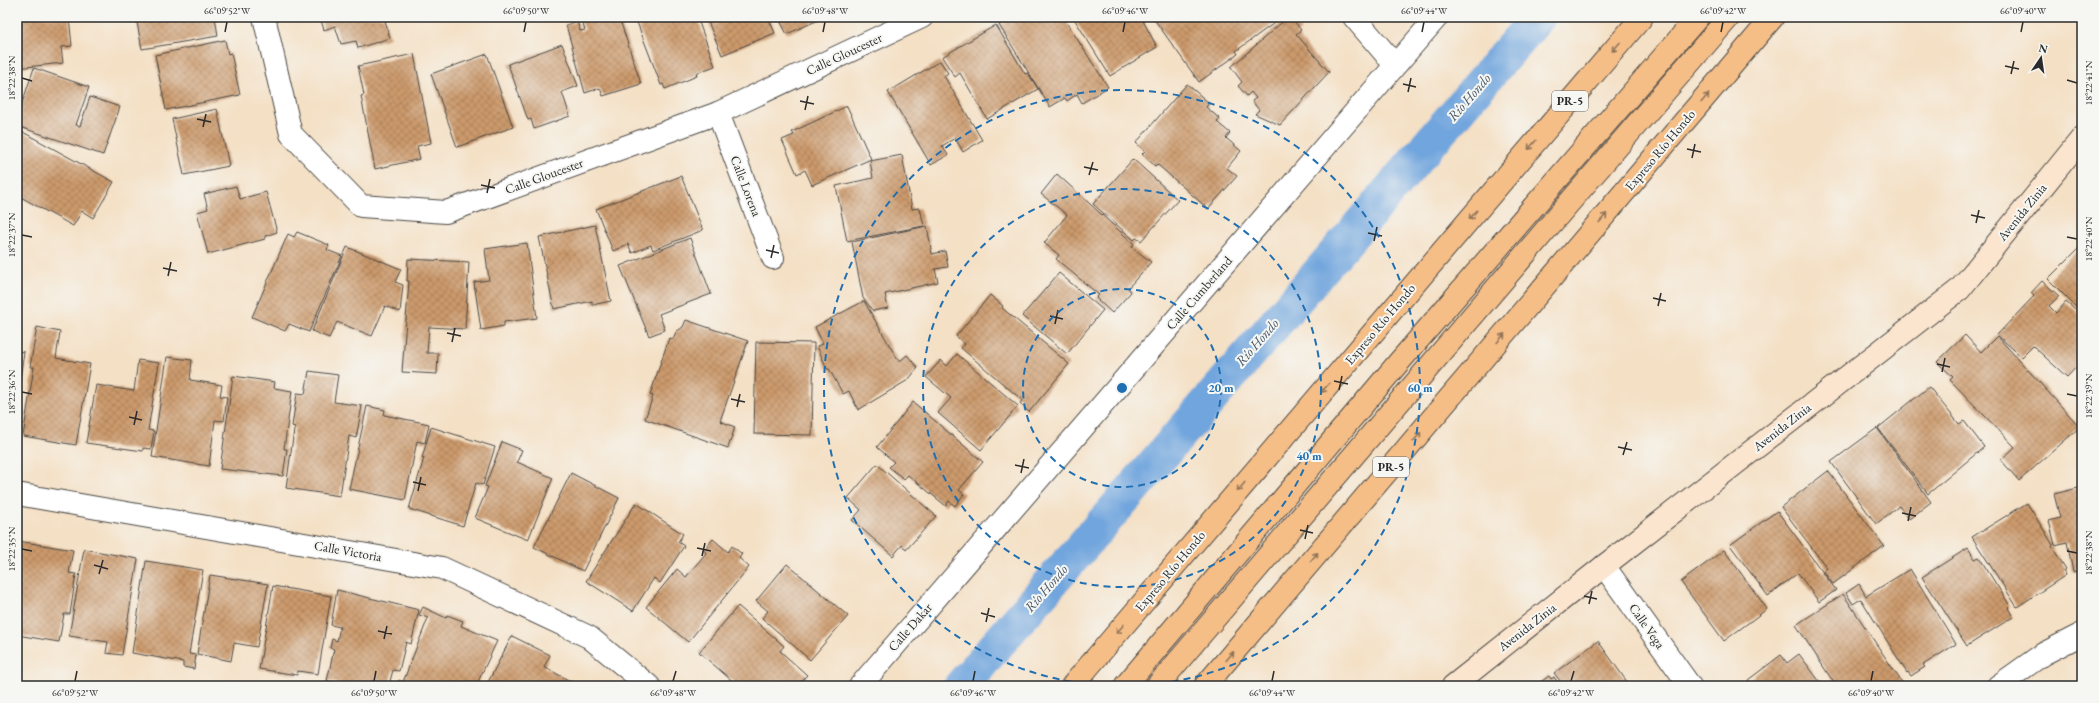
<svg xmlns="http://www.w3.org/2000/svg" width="2099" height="703" font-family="'EB Garamond',serif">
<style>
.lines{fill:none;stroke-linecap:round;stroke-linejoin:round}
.canal{stroke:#71a5dd;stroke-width:35}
.building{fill:url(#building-cross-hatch)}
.street-casing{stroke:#494642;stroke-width:24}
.secondary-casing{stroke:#494642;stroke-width:24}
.highway-casing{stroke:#494642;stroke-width:24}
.street{stroke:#fff;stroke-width:22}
.secondary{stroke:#fbe5cf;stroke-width:22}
.highway{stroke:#f6be87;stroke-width:22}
.oneway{stroke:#907459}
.ticks{fill:none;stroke:#2b2b2b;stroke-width:1.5}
.ring{fill:none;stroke:#1f6fb2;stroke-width:2;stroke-dasharray:7 5}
.labels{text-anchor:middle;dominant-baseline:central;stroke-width:4;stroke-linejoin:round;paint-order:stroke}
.shield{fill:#f6f6f2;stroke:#686867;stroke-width:1}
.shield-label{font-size:12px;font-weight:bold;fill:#2b2b2b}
.street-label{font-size:13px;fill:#2b2b2b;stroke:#f6f6f2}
.water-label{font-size:14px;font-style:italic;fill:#445669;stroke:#f6f6f2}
.centre{fill:#1f6fb2;stroke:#f6f6f2;stroke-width:2}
.ring-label{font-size:12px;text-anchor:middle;font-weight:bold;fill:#1f6fb2;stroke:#f6f6f2;stroke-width:4;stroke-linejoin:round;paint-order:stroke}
.neatline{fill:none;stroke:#2b2b2b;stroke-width:1.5}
.ticks-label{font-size:10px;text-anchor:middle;fill:#2b2b2b}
</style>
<defs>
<pattern id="building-cross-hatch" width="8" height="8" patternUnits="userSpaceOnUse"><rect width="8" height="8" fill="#cc9a6c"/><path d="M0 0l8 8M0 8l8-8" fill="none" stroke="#a67e59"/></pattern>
</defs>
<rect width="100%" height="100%" fill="#f6f6f2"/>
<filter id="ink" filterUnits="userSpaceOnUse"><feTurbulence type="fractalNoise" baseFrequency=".025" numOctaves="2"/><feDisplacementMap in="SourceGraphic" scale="8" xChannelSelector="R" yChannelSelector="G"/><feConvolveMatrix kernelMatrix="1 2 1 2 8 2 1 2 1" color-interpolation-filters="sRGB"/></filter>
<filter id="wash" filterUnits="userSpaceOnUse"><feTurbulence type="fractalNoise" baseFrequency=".012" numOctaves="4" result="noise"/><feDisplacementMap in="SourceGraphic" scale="16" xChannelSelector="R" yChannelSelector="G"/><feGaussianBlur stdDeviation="0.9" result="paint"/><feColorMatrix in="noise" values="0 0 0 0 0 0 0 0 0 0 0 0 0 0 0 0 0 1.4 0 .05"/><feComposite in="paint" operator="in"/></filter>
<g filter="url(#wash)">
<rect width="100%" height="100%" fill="#f4e0c5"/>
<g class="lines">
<!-- canal -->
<polyline class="canal" points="961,686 1221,387 1538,17"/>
</g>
<g id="blocks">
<!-- building -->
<g class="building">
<polygon points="17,17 69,17 72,46 61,47 63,63 17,68"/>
<polygon points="136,17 215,17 218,36 142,49"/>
<polygon points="320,17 384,17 390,38 358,48 356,41 341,44 335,26 324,30"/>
<polygon points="580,17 619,17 641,84 603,96 600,88 585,93 566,25 577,21 580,31 585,30"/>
<polygon points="635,17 697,17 715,66 696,73 697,76 665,89 663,84 661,85"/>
<polygon points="706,17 768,17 775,33 722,55"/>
<polygon points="778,17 825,17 787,34"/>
<polygon points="1011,17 1063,17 1108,87 1082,103 1077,94 1067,101 1065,98 1050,107 999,25"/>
<polygon points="1073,17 1141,17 1157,47 1110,76"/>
<polygon points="1156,17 1280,17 1281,18 1236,51 1238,54 1199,82 1154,19"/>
<polygon points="1288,17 1291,17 1301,30 1296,34 1329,72 1280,125 1255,114 1259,110 1252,101 1256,98 1251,92 1247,96 1238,86 1242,82 1231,67"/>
<polygon points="996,25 1025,74 1028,73 1038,89 987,119 960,73 955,77 942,57"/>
<polygon points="225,40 228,54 231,53 240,95 166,110 155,55"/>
<polygon points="562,44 578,86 562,92 570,116 534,129 531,119 528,120 508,64"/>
<polygon points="414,54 431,143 417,146 420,159 375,169 361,96 364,95 358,66"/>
<polygon points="487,54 513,127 457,147 431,74"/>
<polygon points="940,61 948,73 944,76 982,140 963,152 955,138 942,146 948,155 931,165 888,92"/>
<polygon points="34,68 89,87 76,125 80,126 90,97 120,107 103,155 17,126 17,118"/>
<polygon points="1187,84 1209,103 1206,107 1220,119 1217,122 1230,133 1226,138 1241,151 1227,168 1237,176 1208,209 1157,164 1155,166 1142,154 1145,151 1136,143"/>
<polygon points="847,106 871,159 812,185 805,170 797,174 782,140 794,135 792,132"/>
<polygon points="217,109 229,166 184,175 172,119"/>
<polygon points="21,131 114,182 93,218 82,211 73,226 17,195 17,139"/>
<polygon points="902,155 912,209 920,208 924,226 847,241 836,186 873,178 870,161"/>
<polygon points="1133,159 1178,200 1141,241 1136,238 1134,240 1093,204"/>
<polygon points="1057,174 1134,244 1132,247 1151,262 1128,288 1131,292 1112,313 1096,298 1099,295 1056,259 1059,255 1044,243 1067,215 1041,194"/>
<polygon points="681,176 703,230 653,250 651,245 632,253 628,244 613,251 596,209"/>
<polygon points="236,186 240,199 266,192 277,232 265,236 265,239 208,254 197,212 208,209 204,194"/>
<polygon points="595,225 611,301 592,305 592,301 554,309 539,237"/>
<polygon points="927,226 932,254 945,251 948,267 935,269 938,282 885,294 888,308 873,311 863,298 852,242"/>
<polygon points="17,231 21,237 17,241"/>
<polygon points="297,232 329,245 327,250 342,256 309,332 289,324 285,331 252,317 288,234 294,237"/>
<polygon points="690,238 711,294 659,314 665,330 649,336 620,266"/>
<polygon points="527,243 537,318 504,322 504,326 481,330 474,282 489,280 485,249"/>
<polygon points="2082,245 2082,313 2048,279"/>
<polygon points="347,247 401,269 395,282 403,285 400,312 385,306 372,336 337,322 329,338 312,331"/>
<polygon points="408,259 469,262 465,329 429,327 427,353 438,353 437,374 402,372 409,281 407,281"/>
<polygon points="1059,273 1103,310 1067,354 1022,316"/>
<polygon points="2042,281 2059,296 2049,306 2056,313 2066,302 2082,316 2082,361 2067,377 2033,346 2022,357 1997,335 2034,296 2031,293"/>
<polygon points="990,295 1003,306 1002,308 1069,364 1029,412 1020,404 1022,400 961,348 965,344 956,336"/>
<polygon points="864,301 899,362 907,355 918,368 908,380 858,410 849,391 843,394 829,369 827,369 817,346 823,344 815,327"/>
<polygon points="686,320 748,341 720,421 735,427 728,448 645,419 653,396 650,395 669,338 673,339 676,332 683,327"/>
<polygon points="37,327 60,332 56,358 90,364 76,445 23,436 34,367 30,367"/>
<polygon points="1965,335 1981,352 1997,336 2080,427 2019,481 2001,460 2015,447 1950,380 1953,377 1937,362"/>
<polygon points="756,342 814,343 812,435 754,434"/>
<polygon points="17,351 24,352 18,393 17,393"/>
<polygon points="957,354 1018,406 981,450 938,413 951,398 926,377 941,360 947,366"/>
<polygon points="167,357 192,360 190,380 222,385 220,396 227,397 224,421 215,420 209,466 152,457"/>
<polygon points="138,360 159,363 148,430 154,431 151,449 143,448 143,451 86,443 96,385 134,391"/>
<polygon points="309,371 338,375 334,402 362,406 356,438 349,436 340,496 286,488 294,430 295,427 292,426 297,393 305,394"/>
<polygon points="233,376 275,382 274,388 292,391 284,449 287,449 283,476 220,469"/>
<polygon points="1929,387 1959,424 1964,421 1984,447 1928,494 1878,428"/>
<polygon points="913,402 983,462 959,490 964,494 955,506 949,501 946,506 908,475 904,479 889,467 894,462 877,447"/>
<polygon points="367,406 385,410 384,415 429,424 425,443 417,441 405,500 349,489"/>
<polygon points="431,427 495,447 483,485 476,483 463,526 409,509 424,458 422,458"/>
<polygon points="1877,428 1931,502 1909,519 1899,506 1876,524 1831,462"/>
<polygon points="502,442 522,450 517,462 553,478 528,540 475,518 488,487 485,486"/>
<polygon points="877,464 936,516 906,550 902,545 893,556 852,520 861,510 848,498"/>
<polygon points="1828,471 1884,546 1833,584 1823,571 1827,568 1781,507"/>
<polygon points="571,473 619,498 583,571 534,547"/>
<polygon points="2082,487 2082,570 2073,572 2067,542 2055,545 2049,521 2060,518 2054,494"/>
<polygon points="636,503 683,534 678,542 684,546 660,583 654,578 633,611 586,581"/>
<polygon points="2027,503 2053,545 2052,547 2066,569 2064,571 2066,575 2017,607 1972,537"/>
<polygon points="1777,511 1836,590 1819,602 1798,573 1768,596 1730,545"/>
<polygon points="713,539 728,552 732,546 742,554 739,558 749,567 688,642 646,607 677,569 686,577 706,553 704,550"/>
<polygon points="18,541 73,550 69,573 76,574 70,614 64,614 59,642 17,635"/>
<polygon points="1968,548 1975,559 1979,557 2010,606 2008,608 2013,617 1967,646 1922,577"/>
<polygon points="84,549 138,559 122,655 106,653 108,642 69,636"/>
<polygon points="1724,550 1767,609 1724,641 1681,582"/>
<polygon points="146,561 203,570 189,654 196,655 194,669 183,667 183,662 132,653"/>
<polygon points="787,564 848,616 810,660 762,618 768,611 756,601"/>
<polygon points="1910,569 1956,644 1923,665 1925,667 1911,676 1908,672 1907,673 1861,599 1853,604 1846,593 1859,584 1866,596"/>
<polygon points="210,575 268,584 257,647 234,643 231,661 197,654"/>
<polygon points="273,586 331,596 318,674 298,671 297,675 259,669"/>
<polygon points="337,590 419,610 411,644 406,642 399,671 393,670 389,685 371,681 370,686 346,686 327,681 334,649 330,648 332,639 337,641 340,627 331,625"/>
<polygon points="1843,594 1903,684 1901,686 1836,686 1796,625"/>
<polygon points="738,606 784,646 780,651 807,675 797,686 738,686 699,652"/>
<polygon points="423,607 446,618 447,615 463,621 461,626 497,641 476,686 397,686 399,680 403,682 428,618 419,615"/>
<polygon points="512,636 550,655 544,667 572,682 569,686 486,686"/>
<polygon points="1598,641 1630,686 1564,686 1554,673"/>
<polygon points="1799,654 1823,686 1752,686 1748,680 1781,655 1787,663"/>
<polygon points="1549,676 1551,679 1554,677 1560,686 1535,686"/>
<polygon points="581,682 586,686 577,686"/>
</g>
</g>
</g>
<g filter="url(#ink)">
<use href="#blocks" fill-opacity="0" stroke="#494642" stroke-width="1"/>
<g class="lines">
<!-- street casing -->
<g class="street-casing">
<g id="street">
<polyline points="264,17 291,134 361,206 446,212 718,113 922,17"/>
<polyline points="1354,17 1395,65"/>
<polyline points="718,113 773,258"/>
<polyline points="17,494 442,568 589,637 649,686"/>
<polyline points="1604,566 1690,686"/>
<polyline points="860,686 1437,17"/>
<polyline points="1998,686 2043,654 2082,634"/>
</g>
</g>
<!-- secondary casing -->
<g class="secondary-casing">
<polyline id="secondary" points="1453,686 1604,566 1960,289 2082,138"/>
</g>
<!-- highway casing -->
<g class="highway-casing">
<g id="highway">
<polyline points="1072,686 1642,17"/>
<polyline points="1125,686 1399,362 1698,17"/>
<polyline points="1157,686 1556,218 1729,17"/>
<polyline points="1205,686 1773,17"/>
</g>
</g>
<!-- street -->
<use href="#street" class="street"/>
<!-- secondary -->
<use href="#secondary" class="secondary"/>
<!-- highway -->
<use href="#highway" class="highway"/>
</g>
<!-- one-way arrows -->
<defs><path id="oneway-shaft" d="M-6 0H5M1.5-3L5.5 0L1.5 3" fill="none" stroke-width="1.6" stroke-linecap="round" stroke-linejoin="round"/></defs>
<g class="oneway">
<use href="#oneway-shaft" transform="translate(1616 47) rotate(131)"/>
<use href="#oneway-shaft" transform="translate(1705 98) rotate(-50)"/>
<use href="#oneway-shaft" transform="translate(1532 145) rotate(131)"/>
<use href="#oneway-shaft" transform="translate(1473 215) rotate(130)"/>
<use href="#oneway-shaft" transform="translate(1603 218) rotate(-50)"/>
<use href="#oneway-shaft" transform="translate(1501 338) rotate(-50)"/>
<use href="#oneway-shaft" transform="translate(1325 388) rotate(130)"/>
<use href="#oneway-shaft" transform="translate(1417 437) rotate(-50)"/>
<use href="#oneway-shaft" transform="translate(1241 487) rotate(130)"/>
<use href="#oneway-shaft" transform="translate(1314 557) rotate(-50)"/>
<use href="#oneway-shaft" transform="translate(1120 629) rotate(130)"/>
<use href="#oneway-shaft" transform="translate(1230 656) rotate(-50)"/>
</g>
</g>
<!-- ticks -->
<path class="ticks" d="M 225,32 L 227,22M 524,32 L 526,22M 823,32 L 825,22M 1123,32 L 1125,22M 1422,32 L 1424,22M 1721,32 L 1723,22M 2021,32 L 2023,22M 2005,66 L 2019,69M 2011,74 L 2014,61M 22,78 L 32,81M 2067,80 L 2077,83M 1403,84 L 1416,87M 1408,92 L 1411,78M 800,101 L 814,104M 805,110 L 808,96M 197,119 L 211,122M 203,127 L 206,114M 1687,149 L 1701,152M 1692,158 L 1695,144M 1084,167 L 1098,170M 1089,175 L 1093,162M 481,185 L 495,188M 487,193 L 490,179M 1971,215 L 1985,218M 1976,223 L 1979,210M 1368,233 L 1382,236M 22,235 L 32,237M 2067,237 L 2077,239M 1374,241 L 1377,227M 766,250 L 779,253M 771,258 L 774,245M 163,268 L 177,271M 168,276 L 171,262M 1653,298 L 1666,301M 1658,306 L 1661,293M 1050,316 L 1063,319M 1055,324 L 1058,310M 447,333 L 461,336M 452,342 L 455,328M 1937,364 L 1950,367M 1942,372 L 1945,358M 1334,381 L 1348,384M 1339,390 L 1342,376M 22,392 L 32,394M 2067,394 L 2077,396M 731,399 L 745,402M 737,407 L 740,394M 129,417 L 142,420M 134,425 L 137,411M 1618,447 L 1632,450M 1623,455 L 1627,442M 1015,465 L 1029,468M 1021,473 L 1024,459M 413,482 L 426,485M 418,491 L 421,477M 1902,513 L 1916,516M 1908,521 L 1911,507M 1300,530 L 1313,533M 1305,539 L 1308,525M 697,548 L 711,551M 22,549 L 32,551M 2067,551 L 2077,553M 702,556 L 705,543M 94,565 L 108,569M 99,574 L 103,560M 1584,596 L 1597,599M 1589,604 L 1592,591M 981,613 L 995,617M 986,622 L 989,608M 378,631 L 392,634M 384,639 L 387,626M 75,681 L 77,671M 374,681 L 376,671M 673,681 L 676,671M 973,681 L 975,671M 1272,681 L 1274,671M 1571,681 L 1574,671M 1871,681 L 1873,671"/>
<!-- distance rings -->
<g class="ring">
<circle cx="1122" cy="388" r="99"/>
<circle cx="1122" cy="388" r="199"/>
<path d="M1119 686A298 298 0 1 1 1125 686"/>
</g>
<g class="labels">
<!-- shield labels -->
<g class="shield">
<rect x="1552" y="91" width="36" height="20" rx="3"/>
<rect x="1373" y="457" width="36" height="20" rx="3"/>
</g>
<g class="shield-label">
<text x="1570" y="101">PR-5</text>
<text x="1391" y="467">PR-5</text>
</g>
<!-- street labels -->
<g class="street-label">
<text transform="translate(844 54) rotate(-25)">Calle Gloucester</text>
<text transform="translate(1660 150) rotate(-50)">Expreso Río Hondo</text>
<text transform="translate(544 176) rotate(-20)">Calle Gloucester</text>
<text transform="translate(746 186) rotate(69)">Calle Lorena</text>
<text transform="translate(2022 212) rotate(-51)">Avenida Zinia</text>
<text transform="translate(1199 293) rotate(-49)">Calle Cumberland</text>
<text transform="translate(1380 324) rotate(-50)">Expreso Río Hondo</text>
<text transform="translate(1782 427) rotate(-38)">Avenida Zinia</text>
<text transform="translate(348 551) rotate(10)">Calle Victoria</text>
<text transform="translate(1170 571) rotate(-50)">Expreso Río Hondo</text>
<text transform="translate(1647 626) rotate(55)">Calle Vega</text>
<text transform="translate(910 627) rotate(-49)">Calle Dakar</text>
<text transform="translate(1527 627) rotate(-38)">Avenida Zinia</text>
</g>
<!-- water labels -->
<g class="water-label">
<text transform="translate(1469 97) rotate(-49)">Río Hondo</text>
<text transform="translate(1257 342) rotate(-49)">Río Hondo</text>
<text transform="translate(1046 588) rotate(-49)">Río Hondo</text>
</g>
</g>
<circle cx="1122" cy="388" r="6" class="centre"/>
<g class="ring-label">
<text x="1221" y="392">20 m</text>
<text x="1420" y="392">60 m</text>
<text x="1309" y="460">40 m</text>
</g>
<!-- margin -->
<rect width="2099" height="703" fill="none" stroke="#f6f6f2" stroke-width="44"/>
<!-- north arrow -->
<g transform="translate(2041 58) rotate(13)" stroke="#f6f6f2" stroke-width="3" paint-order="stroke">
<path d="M0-3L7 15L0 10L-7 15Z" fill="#2b2b2b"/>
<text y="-6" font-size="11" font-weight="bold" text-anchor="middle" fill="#2b2b2b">N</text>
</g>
<rect x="22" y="22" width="2055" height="659" class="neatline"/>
<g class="ticks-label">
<text x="227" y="14">66°09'52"W</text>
<text x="526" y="14">66°09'50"W</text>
<text x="825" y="14">66°09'48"W</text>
<text x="1125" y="14">66°09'46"W</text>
<text x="1424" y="14">66°09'44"W</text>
<text x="1723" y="14">66°09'42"W</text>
<text x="2023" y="14">66°09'40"W</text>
<text transform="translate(11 78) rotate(-90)" y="4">18°22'38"N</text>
<text transform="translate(2088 83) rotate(-90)" y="4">18°22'41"N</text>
<text transform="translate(11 235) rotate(-90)" y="4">18°22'37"N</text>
<text transform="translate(2088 239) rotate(-90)" y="4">18°22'40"N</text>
<text transform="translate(11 392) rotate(-90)" y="4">18°22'36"N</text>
<text transform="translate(2088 396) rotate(-90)" y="4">18°22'39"N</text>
<text transform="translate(11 549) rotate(-90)" y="4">18°22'35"N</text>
<text transform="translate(2088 553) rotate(-90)" y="4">18°22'38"N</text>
<text x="75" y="696">66°09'52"W</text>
<text x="374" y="696">66°09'50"W</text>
<text x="673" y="696">66°09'48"W</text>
<text x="973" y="696">66°09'46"W</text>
<text x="1272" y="696">66°09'44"W</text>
<text x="1571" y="696">66°09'42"W</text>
<text x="1871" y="696">66°09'40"W</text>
</g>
</svg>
